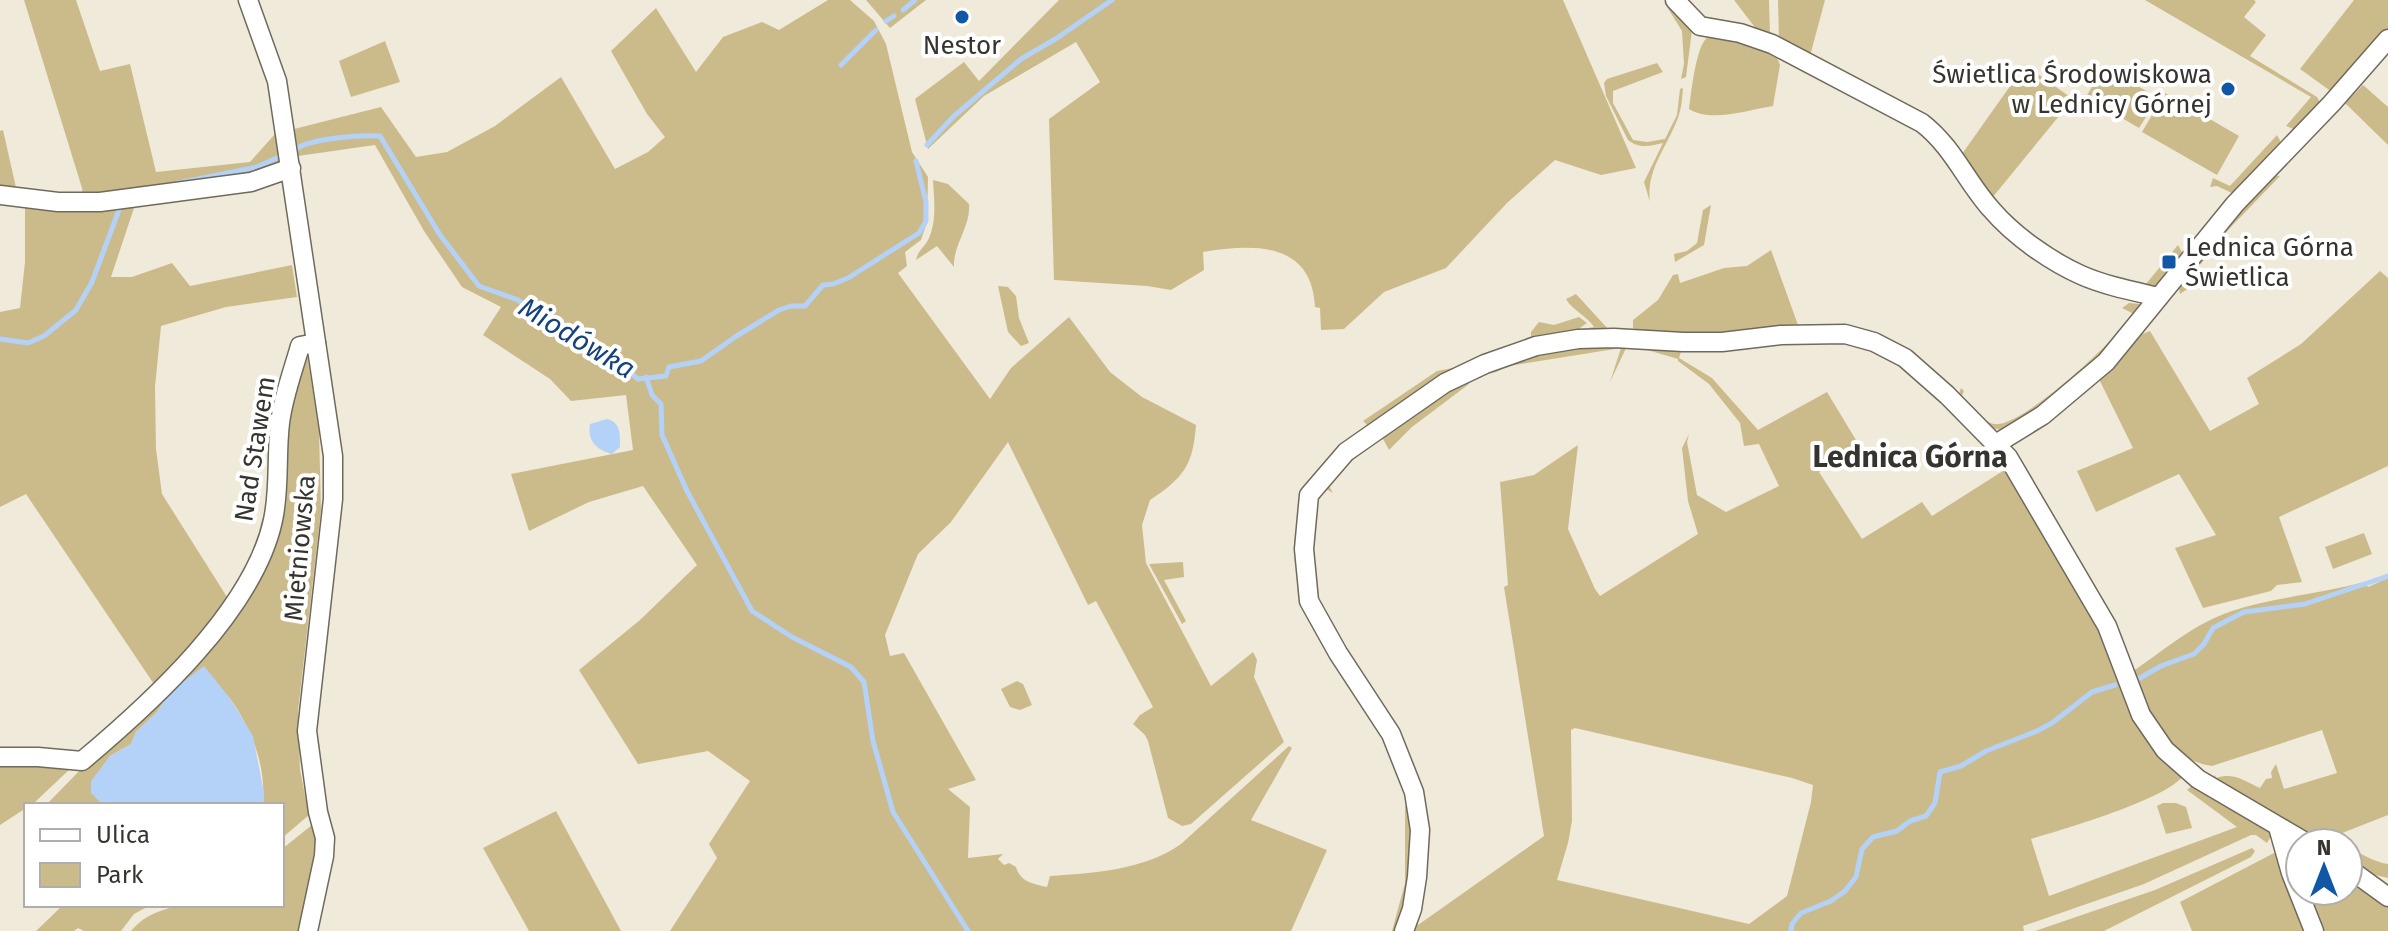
<svg xmlns="http://www.w3.org/2000/svg" width="2388" height="931" font-family="'Fira Sans',sans-serif">
<style>
.green{fill:#ccbb8a;fill-rule:evenodd}
.water{fill:#b4d1f8}
.lines{fill:none;stroke-linecap:round;stroke-linejoin:round}
.stream{stroke:#b4d1f8;stroke-width:5}
.minor-casing{stroke:#6f6a5b;stroke-width:21}
.minor{stroke:#fff;stroke-width:18}
.poi-dot{fill:#1057a6;stroke:#fff;stroke-width:3}
.labels{text-anchor:middle;dominant-baseline:central;stroke-width:8;stroke-linejoin:round;paint-order:stroke}
.poi-label{font-size:26px;fill:#36342e;stroke:#fff}
.street-label{font-size:26px;fill:#36342e;stroke:#fff}
.water-label{font-size:28px;font-style:italic;fill:#14437c;stroke:#fff}
.quarter-label{font-size:30px;font-weight:bold;fill:#36342e;stroke:#fff}
</style>
<rect width="100%" height="100%" fill="#f0eada"/>
<!-- green -->
<g class="green">
<polygon points="24,0 76,0 100,71 130,64 156,172 250,162 275,134 284,165 265,174 83,197 82,188"/>
<path d="M 828,0 L 850,0 L 874,21 L 886,44 L 912,152 L 928,177 L 927,222 L 921,240 L 905,252 L 907,266 L 898,273 L 990,399 L 1011,368 L 1069,317 L 1110,372 L 1142,397 L 1196,425 C 1193,466 1183,478 1150,500 L 1142,525 L 1146,563 L 1211,686 L 1253,652 L 1257,660 L 1254,677 L 1284,742 L 1191,824 L 1182,826 L 1168,818 L 1148,741 L 1145,735 L 1133,724 L 1140,715 L 1153,707 L 1096,601 L 1088,605 L 1008,442 L 951,522 L 918,554 L 885,635 L 890,656 L 904,653 L 976,780 L 948,789 L 970,807 L 968,858 L 1003,854 L 998,859 L 1004,865 L 1009,863 L 1016,867 C 1020,882 1034,884 1047,887 L 1050,876 C 1093,873 1145,870 1181,844 L 1289,746 L 1292,748 L 1251,820 L 1327,850 L 1291,931 L 670,931 L 717,858 L 709,844 L 750,781 L 708,751 L 638,764 L 579,670 L 640,620 L 697,565 L 643,486 L 589,502 L 529,531 L 511,474 L 633,450 L 626,395 L 571,401 L 550,379 L 483,335 L 501,307 L 462,287 L 424,231 L 375,145 L 298,156 L 294,129 L 381,107 L 416,157 L 447,152 L 495,126 L 561,77 L 615,169 L 648,152 L 665,137 L 647,114 L 611,51 L 656,8 L 696,72 L 723,37 L 762,22 L 779,30 Z"/>
<polygon points="866,0 926,0 890,28"/>
<path d="M 1059,0 L 1563,0 L 1636,168 L 1601,175 L 1555,160 L 1507,203 L 1446,268 L 1384,292 L 1344,329 L 1321,330 L 1320,308 L 1315,307 C 1312,241 1253,244 1203,252 L 1204,270 L 1171,290 L 1147,286 L 1054,280 L 1049,119 L 1100,82 L 1076,42 L 984,96 L 928,149 L 915,99 L 964,62 L 979,81 Z"/>
<polygon points="1734,0 1769,0 1770,34 1757,30"/>
<polygon points="1778,0 1825,0 1810,56 1779,41"/>
<polygon points="2145,0 2254,0 2256,2 2244,17 2266,35 2250,56 2317,97 2321,104 2296,130 2286,126 2311,97"/>
<polygon points="2354,0 2388,0 2388,31 2332,92 2300,69"/>
<polygon points="1664,2 1667,2 1692,30 1686,77 1681,79 1684,64 1682,31"/>
<path d="M 1728,35 L 1776,55 L 1780,65 L 1773,106 C 1748,110 1711,123 1689,109 C 1691,94 1696,44 1708,37 C 1712,34 1722,35 1728,35 Z"/>
<polygon points="385,41 400,82 351,97 339,61"/>
<path d="M 1657,63 L 1663,72 L 1613,91 L 1613,103 L 1633,140 L 1647,142 L 1665,139 L 1677,115 L 1680,89 L 1683,88 C 1682,101 1681,113 1675,125 C 1664,151 1646,172 1650,202 L 1644,182 L 1663,143 C 1651,146 1639,149 1628,140 L 1606,96 L 1604,83 L 1607,79 Z"/>
<polygon points="2025,65 2073,99 1992,198 2032,234 2027,234 1996,208 1962,154"/>
<polygon points="2104,66 2158,98 2139,128 2086,97"/>
<polygon points="2363,85 2388,107 2388,145 2345,103"/>
<polygon points="2165,93 2239,136 2217,175 2142,132"/>
<polygon points="3,130 17,192 0,189 0,131"/>
<polygon points="2277,135 2282,144 2236,195 2217,186 2210,187 2213,178 2230,186"/>
<polygon points="2272,175 2280,176 2228,230 2187,281 2190,287 2180,294 2178,283"/>
<path d="M 933,180 L 948,184 L 969,204 C 971,227 953,244 954,267 L 937,246 L 916,260 C 918,250 925,247 929,238 C 937,219 934,200 933,180 Z"/>
<polygon points="25,204 135,205 111,277 132,277 172,263 190,286 292,265 297,297 226,307 161,326 155,387 156,449 162,494 227,597 158,690 26,494 0,507 0,312 20,308 25,262"/>
<polygon points="1711,205 1704,245 1675,262 1674,254 1687,251 1697,243 1703,210"/>
<polygon points="2178,245 2183,254 2156,286 2142,290 2139,286 2146,284"/>
<path d="M 1771,250 L 1798,325 L 1804,325 L 1803,328 C 1762,332 1667,344 1633,328 L 1633,320 L 1658,300 L 1673,275 L 1678,274 L 1680,283 L 1724,268 L 1747,266 Z"/>
<polygon points="2380,271 2388,278 2388,466 2279,517 2302,582 2277,585 2271,591 2203,608 2175,548 2216,535 2179,474 2096,512 2077,471 2133,448 2099,379 2140,335 2150,331 2210,431 2259,404 2247,378 2301,344"/>
<polygon points="998,286 1008,287 1016,296 1019,318 1029,343 1021,346 1008,332"/>
<path d="M 1576,294 L 1608,329 L 1537,339 L 1531,336 L 1531,332 L 1539,322 L 1554,325 L 1579,317 L 1587,323 L 1577,330 L 1594,327 C 1587,316 1572,310 1566,299 Z"/>
<path d="M 2129,303 L 2139,304 C 2141,324 2061,393 2042,408 C 2031,416 2017,423 2004,431 L 1986,426 L 1958,397 L 1961,388 L 1964,391 L 1961,398 C 1970,406 1983,423 1995,424 C 2022,428 2118,338 2134,314 L 2122,308 Z"/>
<polygon points="1604,341 1627,346 1610,382 1621,348 1508,366 1492,374 1510,361"/>
<path d="M 1641,345 L 1718,350 L 1681,352 L 1679,358 L 1712,378 L 1758,430 L 1827,392 L 1859,445 L 1819,472 L 1862,539 L 1922,502 L 1932,516 L 2006,469 L 2090,607 L 2182,777 C 2164,800 2064,829 2031,839 L 2049,896 L 2237,827 L 2187,790 L 2194,784 L 2266,828 L 2271,836 L 2267,843 L 2256,835 L 2251,835 L 2144,884 L 2023,926 L 2024,931 L 1411,931 L 1418,917 L 1418,925 L 1544,836 L 1504,587 L 1508,585 L 1500,482 L 1534,475 L 1578,445 L 1568,529 L 1595,589 L 1600,596 L 1698,534 L 1688,501 L 1682,448 L 1689,434 L 1687,442 L 1697,495 L 1726,512 L 1779,486 L 1759,444 L 1744,446 L 1740,423 L 1709,384 L 1678,361 L 1678,359 L 1644,349 ZM 1575,728 L 1792,778 L 1813,785 L 1811,802 L 1787,896 L 1749,924 L 1557,880 L 1568,843 L 1572,821 L 1571,730 Z"/>
<path d="M 302,353 L 307,354 L 319,431 L 321,510 L 298,711 L 300,770 L 309,815 L 282,838 L 282,805 L 263,805 C 266,764 252,730 229,697 L 171,691 L 157,712 L 136,732 L 131,744 L 110,756 L 104,765 L 99,801 L 121,805 L 46,805 L 243,603 L 283,445 Z"/>
<polygon points="1453,368 1452,372 1368,426 1363,421 1437,371"/>
<polygon points="1468,378 1469,384 1412,427 1389,450 1382,437 1348,464 1329,486 1333,493 1323,487 1352,456"/>
<polygon points="2364,533 2372,554 2333,569 2325,547"/>
<polygon points="1183,562 1184,577 1164,580 1186,621 1182,624 1149,564"/>
<path d="M 2388,578 L 2388,815 L 2327,839 L 2335,843 L 2318,843 L 2276,820 L 2213,778 L 2215,775 L 2216,778 C 2234,772 2244,781 2260,788 L 2266,779 L 2272,778 L 2271,772 L 2276,764 L 2284,789 L 2337,773 L 2322,730 L 2212,766 C 2164,759 2149,711 2132,672 C 2164,650 2195,623 2232,611 C 2275,597 2320,594 2364,582 L 2368,587 Z"/>
<polygon points="1017,681 1023,684 1032,705 1020,710 1010,707 1001,689"/>
<polygon points="0,761 71,768 34,803 26,805 26,808 0,825"/>
<polygon points="2163,803 2176,803 2186,807 2192,828 2166,834 2157,806"/>
<path d="M 1405,805 C 1426,836 1406,897 1398,931 L 1392,931 L 1405,883 Z"/>
<polygon points="556,811 621,931 529,931 483,848"/>
<path d="M 312,825 L 315,825 L 319,844 L 302,931 L 131,931 C 162,892 237,905 282,905 L 282,849 Z"/>
<polygon points="2252,848 2255,851 2251,857 2104,931 2035,931 2155,890"/>
<path d="M 2348,848 C 2362,853 2373,862 2388,864 L 2388,878 L 2371,874 L 2348,861 Z"/>
<polygon points="2274,853 2278,855 2310,931 2192,931 2180,902"/>
<polygon points="2348,874 2388,902 2388,931 2319,931 2303,891 2348,891"/>
<polygon points="63,905 151,905 134,914 121,931 84,931 78,928 74,931 36,931"/>
</g>
<!-- water -->
<g class="water">
<path d="M 607,419 C 621,422 620,435 620,447 L 612,454 C 597,450 587,441 590,424 Z"/>
<polygon points="204,666 229,697 253,736 264,793 263,805 121,805 99,801 91,793 91,781 110,756 131,744 136,732 157,712 171,691"/>
</g>
<g class="lines">
<!-- stream -->
<g class="stream">
<polyline points="903,10 915,0"/>
<polyline points="886,21 894,16"/>
<polyline points="841,65 876,30"/>
<polyline points="927,145 953,117 1021,59 1057,38 1112,0"/>
<path d="M 295,149 C 314,138 358,135 380,136 L 440,235 L 479,286 L 518,300 L 586,349 L 620,364 L 638,379 L 666,376 L 669,367 L 701,361 L 735,337 L 779,310 L 791,306 L 805,306 L 823,285 L 833,284 L 848,278 L 919,233 L 926,221 L 926,202 L 916,161"/>
<polyline points="178,183 257,167 283,155"/>
<polyline points="0,339 28,343 44,336 76,310 92,282 119,210"/>
<polyline points="646,377 652,395 661,404 662,435 687,491 752,611 792,637 851,667 864,682 873,741 893,812 968,931"/>
<polyline points="2140,678 2161,666 2194,654 2204,644 2213,628 2244,612 2305,604 2388,576"/>
<polyline points="1791,931 1792,924 1801,913 1831,901 1845,891 1856,877 1862,849 1873,837 1897,831 1910,821 1926,816 1935,803 1940,772 1961,766 1986,751 2037,731 2052,723 2092,692 2115,685"/>
</g>
<!-- minor casing -->
<g class="minor-casing">
<g id="minor">
<polyline points="248,0 277,81 333,456 333,499 307,731 318,812 325,838 324,856 308,931"/>
<path d="M 1675,0 L 1700,26 L 1740,33 L 1772,44 L 1922,123 C 1953,147 1966,181 1991,209 C 2014,236 2050,261 2081,275 C 2106,286 2133,291 2159,297"/>
<polyline points="0,195 58,202 100,202 251,182 291,168"/>
<polyline points="1996,444 2043,415 2106,362 2235,204 2332,103 2388,39"/>
<path d="M 0,757 L 38,757 L 82,761 C 150,704 254,610 273,520 C 280,489 276,455 280,423 C 283,397 293,371 300,346 L 316,343"/>
<polyline points="2278,827 2291,873 2314,931"/>
<polyline points="2348,868 2388,897"/>
<polyline points="1404,931 1412,909 1417,877 1420,830 1414,792 1391,734 1338,653 1309,601 1304,549 1309,495 1346,452 1445,383 1485,364 1536,346 1578,339 1614,338 1683,342 1722,342 1781,335 1845,334 1874,342 1905,358 1947,395 2008,457 2107,626 2141,715 2165,750 2198,779 2307,843"/>
</g>
</g>
<!-- minor -->
<use href="#minor" class="minor"/>
</g>
<!-- markers -->
<g class="poi-dot">
<circle cx="962" cy="17" r="8"/>
<circle cx="2228" cy="89" r="8"/>
<rect x="2161" y="254" width="16" height="16" rx="4"/>
</g>
<g class="labels">
<!-- poi labels -->
<g class="poi-label">
<text x="962" y="45">Nestor</text>
<text x="2212" y="74" text-anchor="end">Świetlica Środowiskowa<tspan x="2212" dy="30">w Lednicy Górnej</tspan></text>
<text x="2185" y="247" text-anchor="start">Lednica Górna<tspan x="2185" dy="30">Świetlica</tspan></text>
</g>
<!-- street labels -->
<g class="street-label">
<text transform="translate(255 449) rotate(-81)">Nad Stawem</text>
<text transform="translate(300 548) rotate(-85)">Mietniowska</text>
</g>
<!-- water labels -->
<g class="water-label">
<text transform="translate(577 338) rotate(31)">Miodówka</text>
</g>
<!-- quarter labels -->
<g class="quarter-label">
<text x="1910" y="457">Lednica Górna</text>
</g>
</g>
<!-- legend -->
<rect x="24" y="803" width="260" height="104" fill="#ffffff" stroke="#afaeab" stroke-width="2"/>
<rect x="40" y="829" width="40" height="12" fill="#ffffff" stroke="#afaeab" stroke-width="2"/>
<text x="96" y="843" font-size="24" fill="#36342e">Ulica</text>
<rect x="40" y="863" width="40" height="24" fill="#ccbb8a" stroke="#afaeab" stroke-width="2"/>
<text x="96" y="883" font-size="24" fill="#36342e">Park</text>
<!-- north arrow -->
<g transform="translate(2324 867)"><circle r="38" fill="#ffffff" stroke="#afaeab" stroke-width="2"/>
<path d="M0-6L14 30L0 20L-14 30Z" fill="#1057a6"/>
<text y="-12" font-size="22" font-weight="bold" text-anchor="middle" fill="#36342e">N</text>
</g>
</svg>
